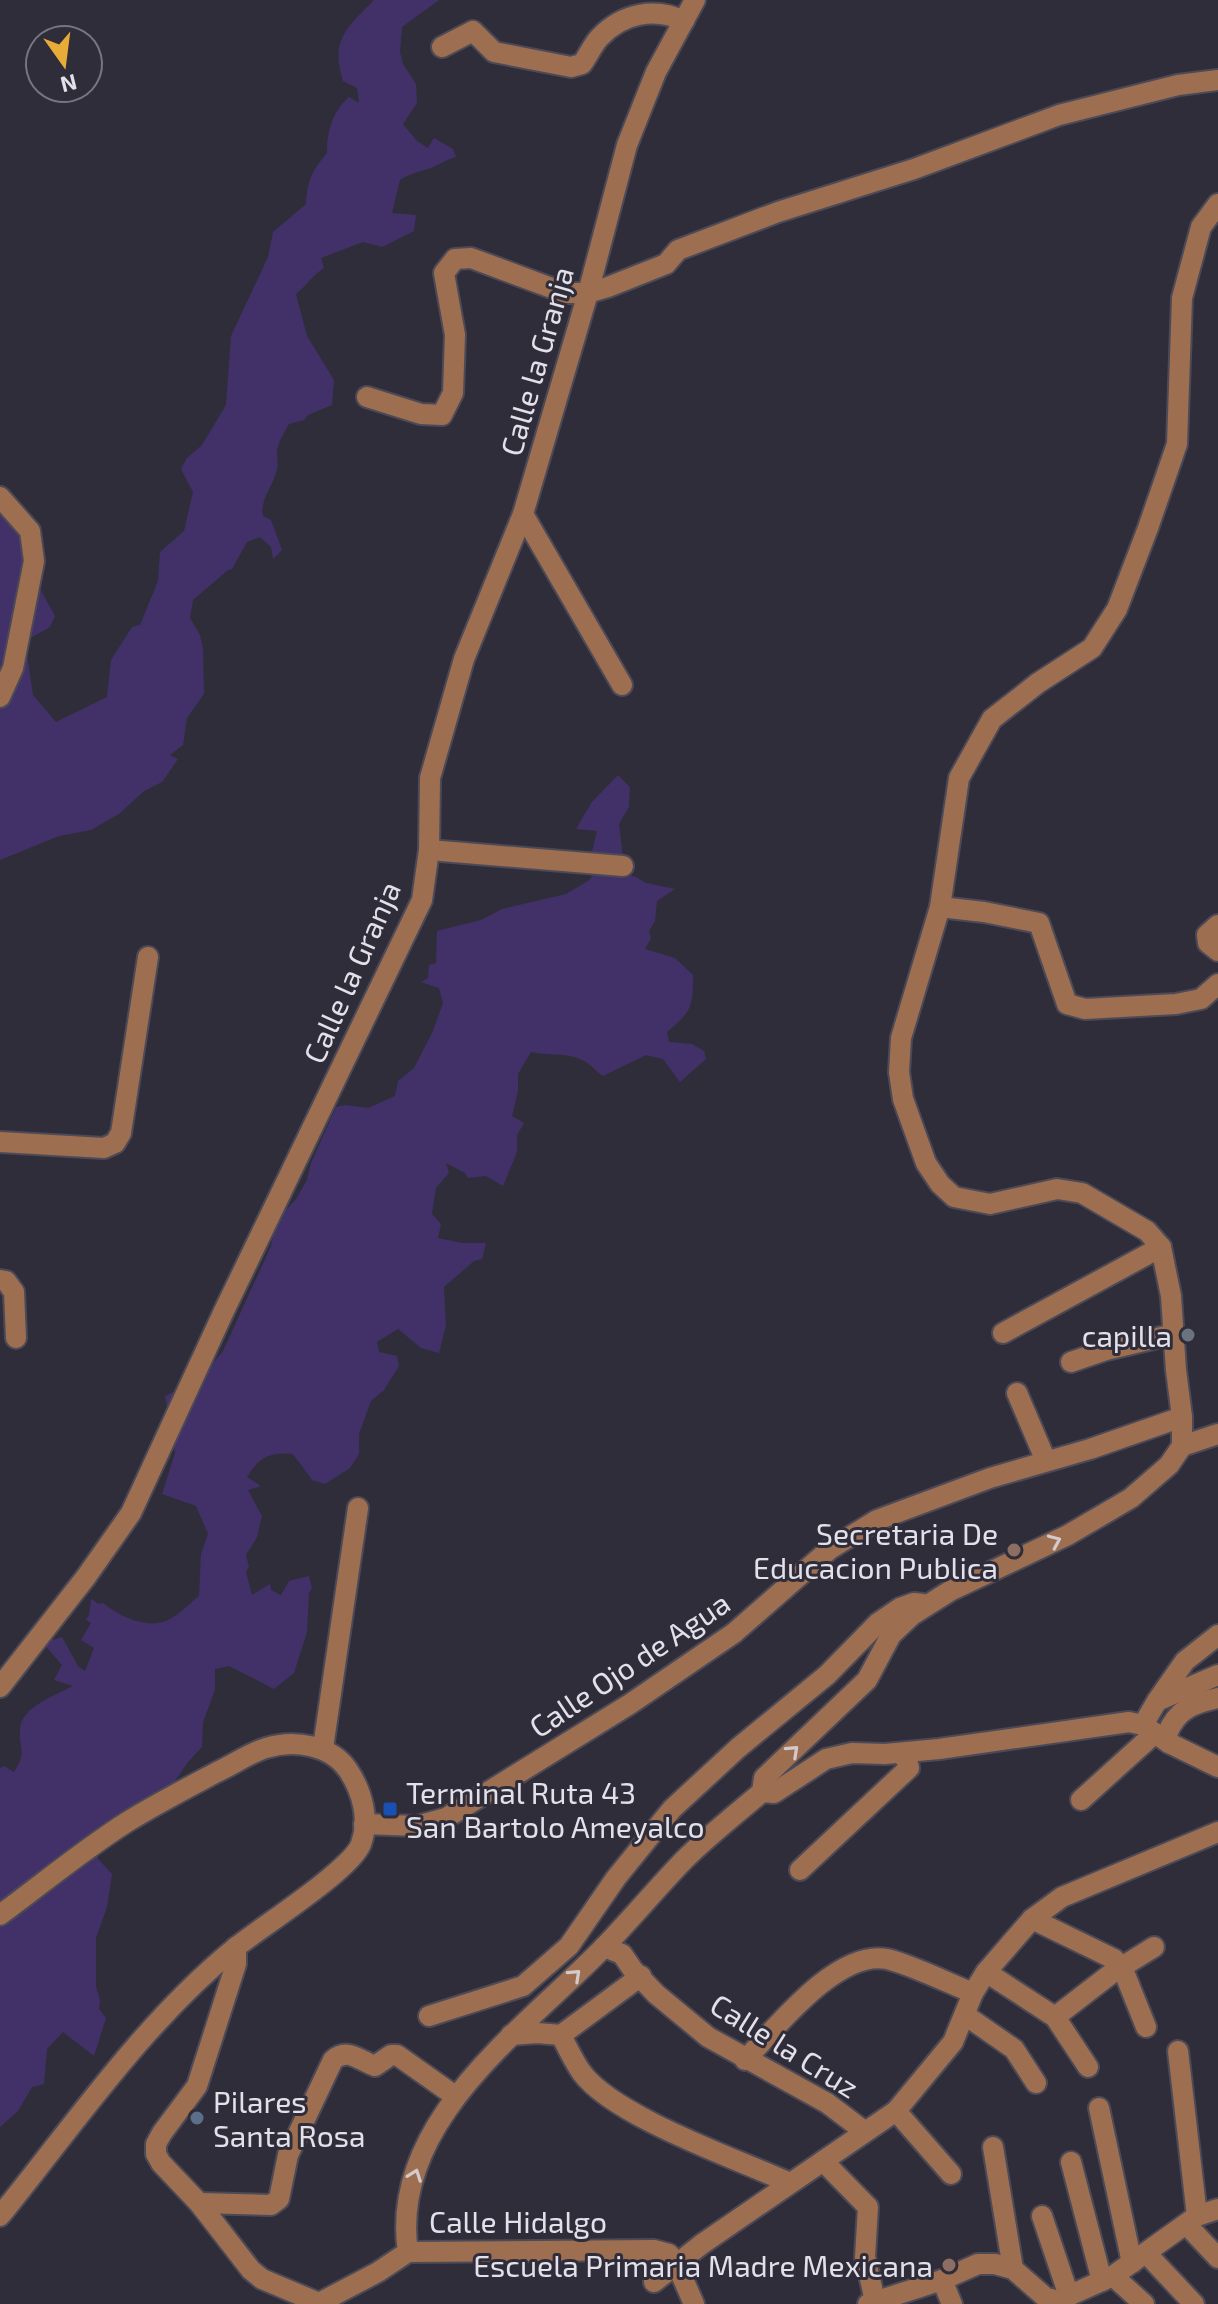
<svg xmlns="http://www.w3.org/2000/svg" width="1218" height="2304" font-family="'Exo 2',sans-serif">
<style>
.green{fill:#413168}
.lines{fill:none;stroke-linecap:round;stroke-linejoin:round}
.minor-casing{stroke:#4c4a56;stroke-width:24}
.minor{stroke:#9e6e51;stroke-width:20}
.oneway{stroke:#d4c9cb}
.worship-dot{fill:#6b7280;stroke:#302d3a;stroke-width:3}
.education-dot{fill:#8d6e63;stroke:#302d3a;stroke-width:3}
.transit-dot{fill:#1a4fb4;stroke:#302d3a;stroke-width:3}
.service-dot{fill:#5c6f8a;stroke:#302d3a;stroke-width:3}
.labels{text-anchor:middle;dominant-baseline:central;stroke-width:6;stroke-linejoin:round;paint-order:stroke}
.street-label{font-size:30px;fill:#e2e0e9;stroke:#302d3a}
.poi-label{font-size:30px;fill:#e2e0e9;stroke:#302d3a;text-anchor:end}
</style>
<rect width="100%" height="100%" fill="#302d3a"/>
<!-- green -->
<g class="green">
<path d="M 374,0 L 439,0 L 402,27 L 400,52 L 403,64 L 416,84 L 417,103 L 403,124 L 417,141 L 428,148 L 434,138 L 453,149 L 456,157 C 446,160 440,164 431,168 C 419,172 410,173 400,180 L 392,213 L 416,215 L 414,231 L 382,247 L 363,242 L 321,258 L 324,268 C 313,275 307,285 296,294 L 307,336 L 334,380 L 332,405 L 308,415 L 304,420 L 289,424 C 284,433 277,443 277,454 C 277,461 279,466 276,473 C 271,489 260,500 263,516 L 271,520 L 282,550 L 273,559 L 271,547 L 260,537 L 247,542 L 232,569 L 228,570 L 193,600 L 190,618 L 200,635 L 203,649 L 204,694 L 187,718 L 183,745 L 170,755 L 178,759 L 162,782 L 144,791 L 119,814 L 91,830 L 59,836 L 0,860 L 0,510 L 29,545 L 40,589 L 55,616 L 50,627 L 25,641 L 33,695 L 56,722 L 107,697 L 111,660 L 132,627 L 140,625 L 158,581 L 160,552 L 184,531 L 193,492 L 181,469 L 187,458 L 202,445 L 226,405 L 231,336 L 268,257 L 273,232 L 306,204 C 307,182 312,170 327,153 C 327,131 332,112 349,97 L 359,103 L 357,88 L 343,81 C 330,39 347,28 374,0 Z"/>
<path d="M 618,775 L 630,787 L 629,807 L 619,824 L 625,874 L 636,877 L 646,883 L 675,889 L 657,901 L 655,921 L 649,931 L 651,938 L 645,949 L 675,958 L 693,975 C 693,1007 692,1011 667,1032 L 669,1042 L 692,1044 L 704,1051 L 706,1059 L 680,1082 L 663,1059 L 646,1055 L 603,1076 C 595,1071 590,1063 582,1060 C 567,1052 549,1056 531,1052 L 518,1074 L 518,1091 L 512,1116 L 524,1123 L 517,1135 L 517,1152 L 503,1186 L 486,1176 L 468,1178 L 465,1173 L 446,1163 L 449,1173 L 436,1188 L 432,1214 L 441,1224 L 438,1238 L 462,1243 L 486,1243 L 482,1259 L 474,1261 L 444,1287 L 446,1325 L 439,1353 L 421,1348 L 398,1329 L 377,1342 L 379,1352 L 397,1356 L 399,1366 L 384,1390 L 371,1401 L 359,1434 L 359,1454 L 350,1468 L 325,1484 L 312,1480 L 293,1454 C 270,1452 259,1457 247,1477 L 261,1486 L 248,1490 L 262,1516 L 257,1537 L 246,1555 L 249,1566 L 246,1572 L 252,1595 L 270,1584 L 271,1590 L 281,1595 L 289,1581 L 309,1576 L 312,1588 L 309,1593 L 307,1632 L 294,1673 L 274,1689 L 229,1666 L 215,1669 L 215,1690 L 203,1722 L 202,1747 L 188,1762 L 159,1804 L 97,1834 L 98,1859 L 112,1874 L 107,1907 L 96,1938 L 96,1986 L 100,2001 L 99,2009 L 106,2018 L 94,2056 L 63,2032 L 47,2049 L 44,2084 L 32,2087 L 18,2111 L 0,2127 L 0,1768 L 4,1766 L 14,1772 C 27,1753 19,1750 20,1729 C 21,1707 56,1695 73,1686 L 54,1680 L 62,1665 L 43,1643 L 62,1637 L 78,1666 L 85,1671 L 94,1648 L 81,1640 L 91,1623 L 86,1620 L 89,1615 L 91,1599 L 99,1604 L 103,1603 C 119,1616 147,1630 168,1620 C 179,1615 189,1604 199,1596 L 201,1554 L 208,1534 L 196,1506 L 162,1494 L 175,1453 L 165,1396 L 201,1378 L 223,1351 L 271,1246 L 276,1221 L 296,1199 L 307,1180 L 311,1163 L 336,1107 L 345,1105 L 368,1108 L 395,1096 L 398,1081 L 414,1068 L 433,1031 L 443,1003 L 439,988 L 421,982 L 428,978 L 429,965 L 436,963 L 437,931 L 481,920 L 502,909 L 566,894 L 588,881 L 604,864 L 590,860 L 597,831 L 576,829 L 592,802 Z"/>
</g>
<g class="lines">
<!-- minor casing -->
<g class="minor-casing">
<g id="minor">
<path d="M 442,47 L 473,31 L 494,52 L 571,67 L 582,64 C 588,56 593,44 600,37 C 623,13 655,7 684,21"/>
<polyline points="367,397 421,414 442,415 453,393 455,335 444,273 455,259 471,258 565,293 588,293 608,287 666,264 678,250 778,212 914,169 1059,115 1178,85 1218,80"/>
<polyline points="0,497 30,531 34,561 13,668 0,697"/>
<polyline points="523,514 622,685"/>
<polyline points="429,850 623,866"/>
<polyline points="940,907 984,912 1039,923 1067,1004 1085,1009 1176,1004 1201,999 1218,984"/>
<polyline points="1218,925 1207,935 1208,943 1218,951"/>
<polyline points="0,1142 104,1148 115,1143 121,1133 148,957"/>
<polyline points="0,1280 6,1281 14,1292 16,1338"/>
<polyline points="1003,1333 1161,1247"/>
<polyline points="1071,1362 1106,1350 1174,1334"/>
<polyline points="1017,1393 1046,1461"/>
<polyline points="1182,1446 1218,1434"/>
<polyline points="0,1687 86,1577 131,1513 224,1311 422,900 429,850 430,778 464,659 523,514 588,293 627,145 656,72 695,0"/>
<polyline points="1157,1701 1185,1661 1218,1635"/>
<polyline points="1143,1725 1157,1701 1218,1675"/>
<path d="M 1169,1743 L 1167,1734 C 1177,1709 1194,1703 1218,1698"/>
<polyline points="323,1748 358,1508"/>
<polyline points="762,1792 774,1793 826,1759 852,1753 885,1754 939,1749 1129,1722 1143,1725 1169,1743 1218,1767"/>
<polyline points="1081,1800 1155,1733"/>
<polyline points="364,1824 417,1826 446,1818 630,1704 734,1633 830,1549 877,1520 990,1478 1090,1449 1182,1417"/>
<polyline points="800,1870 909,1768 907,1760 900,1753"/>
<path d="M 0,1915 C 42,1884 83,1850 127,1822 C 156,1804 187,1788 217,1772 C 233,1765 249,1753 266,1748 C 294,1739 331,1745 348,1770 C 362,1791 370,1819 361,1844 C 351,1870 261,1927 235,1948 C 143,2023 74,2125 0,2216"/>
<polyline points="1032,1919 1114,1959 1122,1967 1146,2027"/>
<polyline points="236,1947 236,1964 197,2086 162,2133 156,2144 156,2154 161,2163 199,2203 251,2270 262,2279 319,2303"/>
<polyline points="604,1947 622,1954 633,1970 656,1994 708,2037 827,2103 864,2131"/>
<polyline points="986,1972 1055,2017 1088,2067"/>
<polyline points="965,2015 1014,2049 1036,2083"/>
<polyline points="429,2016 523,1986 569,1946 616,1878 672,1809 738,1748 827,1675 878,1623 900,1608 914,1603 923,1604"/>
<polyline points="1055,2017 1112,1973 1154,1947"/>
<polyline points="511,2035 537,2033 561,2035 641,1976"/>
<path d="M 561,2035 C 567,2047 574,2062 582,2073 C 615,2117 737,2159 790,2183"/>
<polyline points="1178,2051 1197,2216"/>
<path d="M 745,2060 C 776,2028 837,1949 887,1959 C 912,1965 948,1983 973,1993"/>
<polyline points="1099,2108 1132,2263"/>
<polyline points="896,2111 951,2174"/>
<polyline points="993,2147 1013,2269"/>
<polyline points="823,2161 868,2207 865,2257 875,2301"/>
<polyline points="1071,2162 1102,2281"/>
<path d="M 199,2203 L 271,2205 L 279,2199 L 288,2155 L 333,2060 C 348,2047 360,2061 375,2066 L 391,2055 L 397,2055 L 455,2096"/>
<polyline points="1042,2216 1069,2296"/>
<polyline points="1187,2225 1218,2258"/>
<path d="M 408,2252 C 388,2121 526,2028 605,1946 C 632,1918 657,1888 684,1860 C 708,1836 736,1814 762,1792 L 764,1778 L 867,1680 L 891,1635 L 912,1615 L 950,1591 L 1068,1535 L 1131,1498 L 1169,1465 L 1182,1446 L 1182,1417 L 1176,1370 L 1171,1296 L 1161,1247 L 1147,1231 L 1082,1193 L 1057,1189 L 990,1204 L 954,1197 L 940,1184 L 926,1163 L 903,1099 L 899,1072 L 901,1038 L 940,907 L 959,778 L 992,719 L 1038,683 L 1092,648 L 1117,609 L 1148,528 L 1177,444 L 1182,298 L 1201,227 L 1218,204"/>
<polyline points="1146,2253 1194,2304"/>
<polyline points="1113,2276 1144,2304"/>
<polyline points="942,2280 952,2304"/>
<polyline points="654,2282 702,2244 896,2111 953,2042 973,1993 986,1972 1032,1919 1062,1897 1218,1832"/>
<polyline points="319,2303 378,2272 408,2252 654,2250 669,2254 677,2265 694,2304"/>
<polyline points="868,2304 942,2280 978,2264 995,2264 1013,2269 1045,2297 1057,2301 1113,2276 1197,2216 1218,2209"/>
</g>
</g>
<!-- minor -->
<use href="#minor" class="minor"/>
</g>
<!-- one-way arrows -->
<defs><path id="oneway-chevron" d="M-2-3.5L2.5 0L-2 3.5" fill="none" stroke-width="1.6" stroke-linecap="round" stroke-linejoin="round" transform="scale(2)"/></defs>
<g class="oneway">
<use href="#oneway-chevron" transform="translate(1055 1541) rotate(-24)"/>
<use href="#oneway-chevron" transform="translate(793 1751) rotate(-43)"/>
<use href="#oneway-chevron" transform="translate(575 1975) rotate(-43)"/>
<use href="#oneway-chevron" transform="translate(415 2175) rotate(-70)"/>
</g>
<!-- markers -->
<circle class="worship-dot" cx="1188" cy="1335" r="8"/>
<g class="education-dot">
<circle cx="1014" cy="1550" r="8"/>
<circle cx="949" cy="2265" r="8"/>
</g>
<rect class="transit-dot" x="382" y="1801" width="16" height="16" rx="4"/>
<circle class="service-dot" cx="197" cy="2118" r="8"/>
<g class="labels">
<!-- street labels -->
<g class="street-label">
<text transform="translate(536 361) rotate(-74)">Calle la Granja</text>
<text transform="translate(351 972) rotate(-66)">Calle la Granja</text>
<text transform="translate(629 1664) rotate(-34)">Calle Ojo de Agua</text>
<text transform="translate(785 2045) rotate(32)">Calle la Cruz</text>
<text x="518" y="2221">Calle Hidalgo</text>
</g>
<!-- poi labels -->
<g class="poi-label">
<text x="1172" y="1335">capilla</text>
<text x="998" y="1533">Secretaria De<tspan x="998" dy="34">Educacion Publica</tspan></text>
<text x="406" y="1792" text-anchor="start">Terminal Ruta 43<tspan x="406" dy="34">San Bartolo Ameyalco</tspan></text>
<text x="213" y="2101" text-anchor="start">Pilares<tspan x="213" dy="34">Santa Rosa</tspan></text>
<text x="933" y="2265">Escuela Primaria Madre Mexicana</text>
</g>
</g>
<!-- north arrow -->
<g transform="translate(64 64) rotate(166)"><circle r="38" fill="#302d3a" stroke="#777580" stroke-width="2"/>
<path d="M0-6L14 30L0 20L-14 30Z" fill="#e7ac37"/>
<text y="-12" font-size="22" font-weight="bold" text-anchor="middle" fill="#e2e0e9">N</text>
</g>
</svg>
